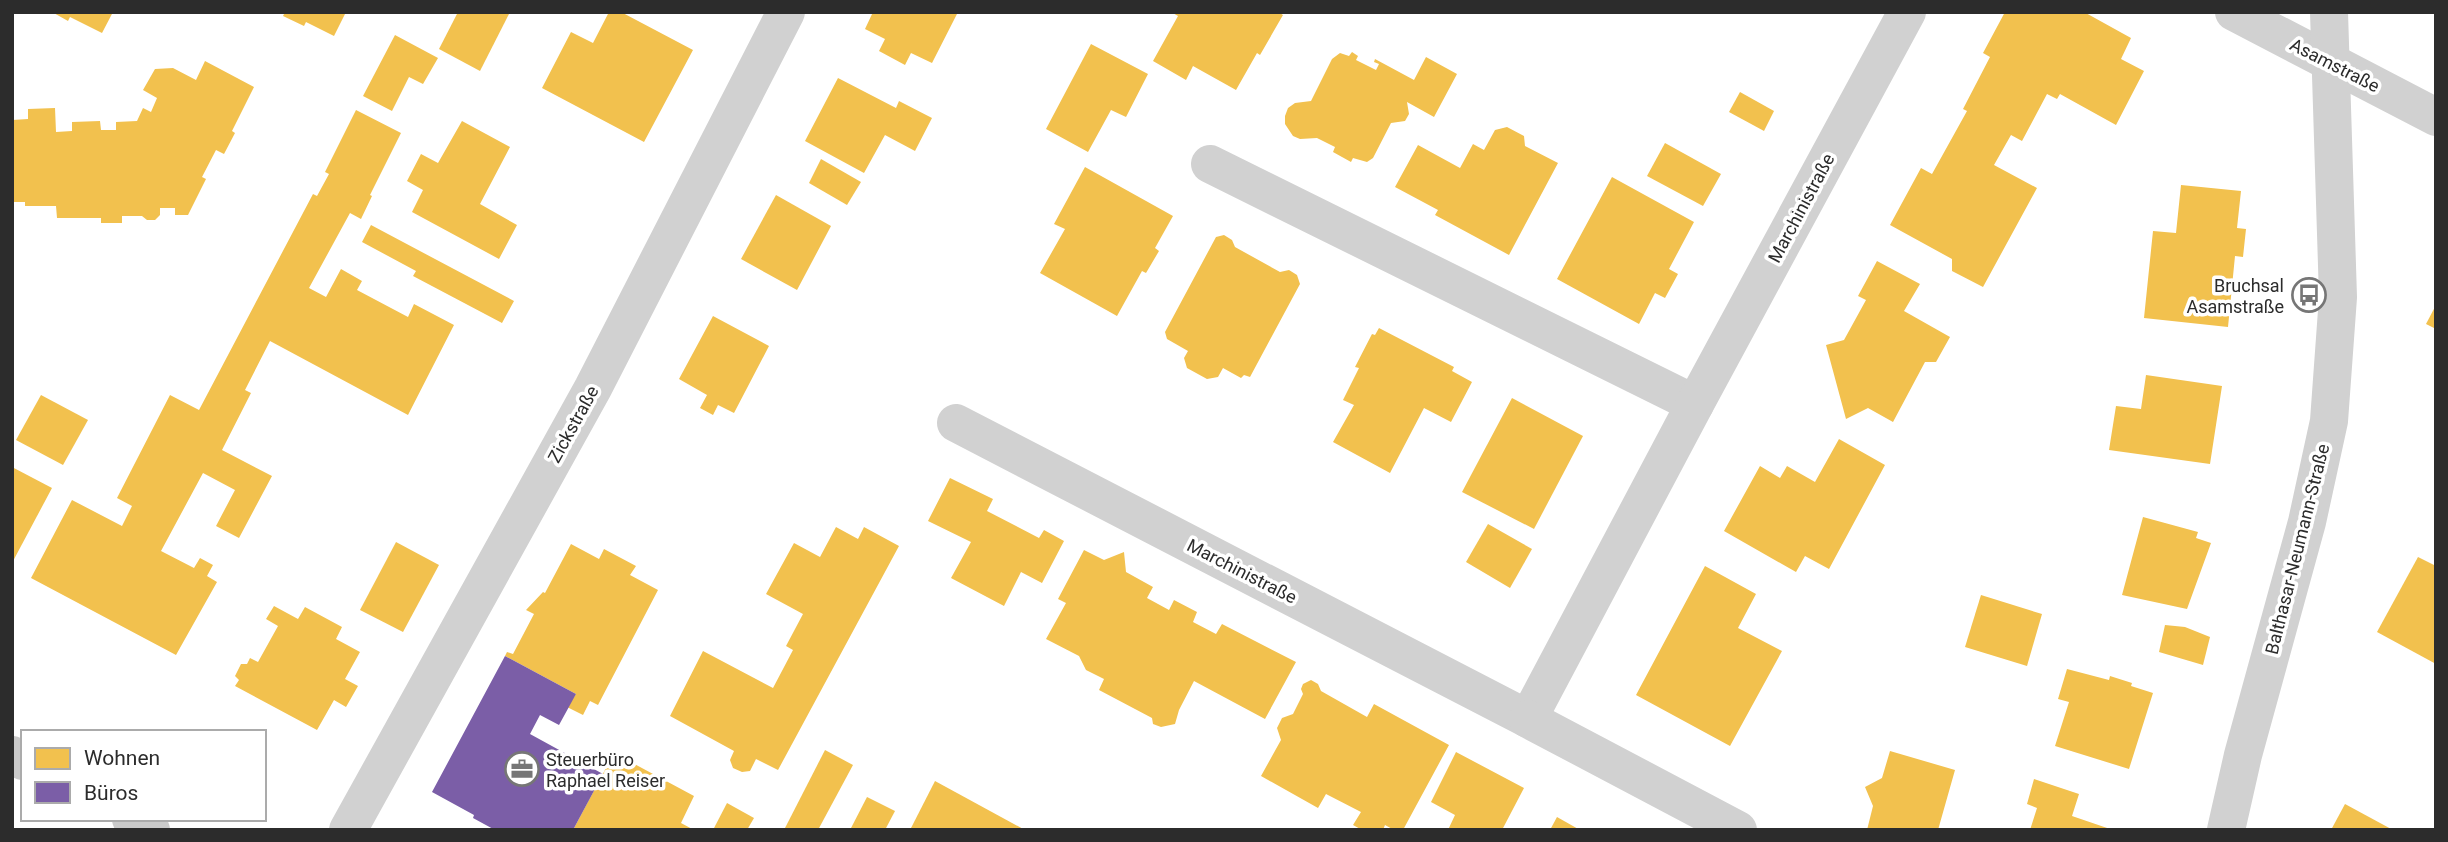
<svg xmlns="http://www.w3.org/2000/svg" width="2448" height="842" font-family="Roboto,sans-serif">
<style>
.homes{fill:#f2c14e}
.offices{fill:#7b5ea7}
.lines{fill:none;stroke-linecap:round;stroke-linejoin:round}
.minor{stroke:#d1d1d1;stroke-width:38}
.tertiary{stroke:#d1d1d1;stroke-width:38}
.secondary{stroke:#cacaca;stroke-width:38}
.labels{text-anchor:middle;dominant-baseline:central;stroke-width:7;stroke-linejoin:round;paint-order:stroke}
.street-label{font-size:18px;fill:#2c2c2c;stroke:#fff}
.poi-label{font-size:18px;fill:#2c2c2c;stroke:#fff;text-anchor:end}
</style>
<rect width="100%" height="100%" fill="#fff"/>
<!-- homes -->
<g class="homes">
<polygon points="52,12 113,12 102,33 70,17 68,21"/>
<polygon points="285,12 346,12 334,36 306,22 304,26 283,16"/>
<polygon points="458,12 510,12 480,71 439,49"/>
<polygon points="609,12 621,12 693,50 644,142 542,88 571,32 593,43"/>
<polygon points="873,12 958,12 932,63 911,53 905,65 879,51 885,39 865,29"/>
<polygon points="1171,12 1278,12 1283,15 1260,55 1257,53 1236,90 1193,66 1186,80 1153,61 1178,16"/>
<polygon points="2005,12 2084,12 2131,38 2121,59 2144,71 2116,125 2060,94 2057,99 2047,94 2022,141 2011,135 1994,165 2037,188 1983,287 1952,271 1952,259 1890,225 1921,168 1932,174 1967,111 1963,109 1990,57 1983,53"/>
<polygon points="395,35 438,58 423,84 409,77 392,111 363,96"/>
<polygon points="1091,44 1148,74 1126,117 1111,110 1088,152 1046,129"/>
<polygon points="1352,52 1358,56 1356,60 1376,70 1379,64 1374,62 1375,59 1414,80 1426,57 1457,74 1434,117 1407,102 1409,114 1405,121 1391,123 1373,158 1367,162 1353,158 1351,162 1333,152 1335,147 1317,138 1300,139 1293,136 1285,124 1285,116 1288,108 1295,103 1311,101 1332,59 1340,53 1349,56"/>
<polygon points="205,61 254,87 232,131 235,133 224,154 216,150 202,177 206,179 188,215 175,215 175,208 160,208 160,215 155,220 147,220 142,216 122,216 122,223 101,223 101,218 57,218 56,206 25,206 25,202 12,202 12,120 28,119 28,109 55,108 56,132 72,131 72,122 100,121 101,130 116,130 116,122 137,121 143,108 151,112 157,98 143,90 155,69 173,68 196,80"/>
<polygon points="838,78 896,108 899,101 932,118 915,151 885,135 864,173 805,141"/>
<polygon points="1740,92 1774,111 1764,131 1729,112"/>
<polygon points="356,110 401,133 370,195 372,196 361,219 350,213 309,288 326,297 341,269 362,281 357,290 408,317 414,304 454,325 408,415 270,341 245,390 251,393 222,450 272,476 239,538 216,526 235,490 203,473 161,551 194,568 200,558 213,565 207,576 217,582 176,655 31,578 72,500 122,526 132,506 117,498 170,395 199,410 313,194 317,196 329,174 325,172"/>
<polygon points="462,121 510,147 480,204 517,225 499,259 412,212 423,190 407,181 421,154 438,163"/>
<polygon points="1507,127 1524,136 1525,146 1558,163 1509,255 1435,215 1438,210 1395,187 1418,145 1460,168 1473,144 1484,150 1495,130"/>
<polygon points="1665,143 1721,174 1703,206 1647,176"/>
<polygon points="821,159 861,182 847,205 809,183"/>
<polygon points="1085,167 1173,216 1155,248 1159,251 1146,273 1142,271 1117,316 1040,273 1065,229 1054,224"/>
<polygon points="1612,177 1694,222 1669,269 1678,274 1665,298 1655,293 1639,324 1557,279"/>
<polygon points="2181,185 2241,191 2237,228 2246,229 2243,257 2235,256 2228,327 2144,318 2153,231 2176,233"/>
<polygon points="776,195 831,226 797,290 741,259"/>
<polygon points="371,225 514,301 502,323 413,276 416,271 362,242"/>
<polygon points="1224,235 1232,240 1235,247 1280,272 1289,270 1297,275 1300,284 1250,377 1244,375 1241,378 1223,368 1218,377 1207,379 1187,368 1184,358 1188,351 1167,339 1165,332 1216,237"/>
<polygon points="1877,261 1920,284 1904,311 1950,337 1936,362 1925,362 1893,422 1868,408 1846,419 1826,345 1844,340 1866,300 1858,296"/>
<polygon points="2436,305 2436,329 2426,324"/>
<polygon points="713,316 769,346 734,413 718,405 713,415 700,408 707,395 679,379"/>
<polygon points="1379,328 1454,367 1452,371 1472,382 1451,422 1424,408 1390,473 1333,442 1354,405 1343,400 1359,368 1355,367 1372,334 1375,335"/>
<polygon points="2146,375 2222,386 2210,464 2109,450 2116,406 2141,409"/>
<polygon points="41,395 88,420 63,465 16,440"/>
<polygon points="1512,398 1583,436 1534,529 1462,492"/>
<polygon points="1839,439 1885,465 1829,569 1805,556 1796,572 1724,531 1760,466 1780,478 1787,466 1815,482"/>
<polygon points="12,467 52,488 12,563"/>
<polygon points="950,478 993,499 987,511 1039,538 1044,530 1064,541 1042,583 1021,572 1004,606 951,578 971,542 928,521"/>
<polygon points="2143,517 2198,532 2196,538 2211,543 2187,609 2122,595"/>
<polygon points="1488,524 1532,549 1510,588 1466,562"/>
<polygon points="836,527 858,539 864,527 899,546 778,770 756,759 750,771 742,772 733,768 730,760 734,751 670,716 703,651 773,688 793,650 786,646 803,614 766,594 794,543 820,557"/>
<polygon points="396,542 439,565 403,632 360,610"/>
<polygon points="571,544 599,559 604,549 636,566 630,575 658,590 598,705 590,701 583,715 567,707 576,694 505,656 507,652 513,654 534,614 526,610 543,592 545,593"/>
<polygon points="1084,550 1104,560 1124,552 1126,572 1153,587 1147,598 1169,610 1174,600 1197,612 1193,622 1216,634 1222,624 1296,662 1265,719 1194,681 1179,710 1175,724 1161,727 1153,724 1152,718 1099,690 1104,679 1086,670 1079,656 1046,639 1066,603 1058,599"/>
<polygon points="2418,557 2436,566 2436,664 2377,632"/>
<polygon points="1705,566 1756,594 1738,628 1782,651 1730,746 1636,695"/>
<polygon points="1981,595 2042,614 2027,666 1965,647"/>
<polygon points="274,606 298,619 305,607 342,627 336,639 360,652 345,679 358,686 346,707 334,700 317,730 235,686 239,680 235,676 241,664 247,664 250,658 258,662 278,626 266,619"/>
<polygon points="2165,625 2185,627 2210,637 2203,665 2159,652"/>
<polygon points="2067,669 2109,680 2110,676 2132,683 2131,686 2153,693 2129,769 2055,746 2069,702 2058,699"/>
<polygon points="1311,680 1318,684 1321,691 1367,717 1374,704 1449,745 1403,830 1394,830 1385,825 1383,830 1362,830 1353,825 1361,812 1326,794 1318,808 1261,776 1281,740 1277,728 1282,718 1293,714 1303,694 1301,689 1303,684"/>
<polygon points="825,750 853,765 818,830 784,830"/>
<polygon points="1890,751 1955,770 1938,830 1867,830 1873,806 1865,787 1882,778"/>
<polygon points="1456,752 1524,788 1502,830 1448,830 1455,815 1431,802"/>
<polygon points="614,753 694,796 681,823 694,830 573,830"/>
<polygon points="2034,779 2079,794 2072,816 2113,830 2030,830 2037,808 2027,804"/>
<polygon points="935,781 1025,830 910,830"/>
<polygon points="867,797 895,811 885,830 850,830"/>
<polygon points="727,803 754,818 747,830 713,830"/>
<polygon points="2345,804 2393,830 2331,830"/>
<polygon points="1557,817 1580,830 1550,830"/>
</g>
<!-- offices -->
<polygon class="offices" points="505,656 576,694 559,725 540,715 530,734 603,774 573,830 495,830 473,818 474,815 432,792"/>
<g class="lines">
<!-- minor -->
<g class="minor">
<polyline points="2234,12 2436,117"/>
<polyline points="1210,164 1695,404"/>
<polyline points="956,423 1528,719 1695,404 1907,12"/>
<polyline points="1528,719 1738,830"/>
<polyline points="348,830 593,388 786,12"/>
</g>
<!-- tertiary -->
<polyline class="tertiary" points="2226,830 2243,755 2307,522 2329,421 2338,297 2329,12"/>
<!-- secondary -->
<g class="secondary">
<polyline points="12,755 23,761"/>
<polyline points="131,819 151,830"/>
</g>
</g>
<!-- icons -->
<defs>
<g id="bus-ring" transform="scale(1.75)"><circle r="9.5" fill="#fff" stroke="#767676" stroke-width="1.5"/><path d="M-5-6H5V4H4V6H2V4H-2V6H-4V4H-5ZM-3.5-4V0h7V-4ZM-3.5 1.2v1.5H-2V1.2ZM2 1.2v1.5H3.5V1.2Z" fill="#767676"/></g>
<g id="office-ring" transform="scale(1.75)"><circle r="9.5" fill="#fff" stroke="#767676" stroke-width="1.5"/><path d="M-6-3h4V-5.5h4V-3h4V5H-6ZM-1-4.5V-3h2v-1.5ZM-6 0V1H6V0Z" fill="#767676"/></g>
</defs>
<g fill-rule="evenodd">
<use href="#bus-ring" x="2309" y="295"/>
<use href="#office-ring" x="522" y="769"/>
</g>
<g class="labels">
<!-- street labels -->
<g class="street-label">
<text transform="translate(2335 65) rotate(27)">Asamstraße</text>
<text transform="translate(1801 208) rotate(-62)">Marchinistraße</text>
<text transform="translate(573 424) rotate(-61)">Zickstraße</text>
<text transform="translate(2297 549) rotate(-76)">Balthasar-Neumann-Straße</text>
<text transform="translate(1242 571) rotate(27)">Marchinistraße</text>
</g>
<!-- poi labels -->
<g class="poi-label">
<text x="2284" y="285">Bruchsal<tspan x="2284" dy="21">Asamstraße</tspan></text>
<text x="546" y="759" text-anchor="start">Steuerbüro<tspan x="546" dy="21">Raphael Reiser</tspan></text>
</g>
</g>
<!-- border -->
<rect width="2448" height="842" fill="none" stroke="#2c2c2c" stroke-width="28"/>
<!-- legend -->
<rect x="21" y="730" width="245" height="91" fill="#ffffff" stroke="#ababab" stroke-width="2"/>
<rect x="35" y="748" width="35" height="21" fill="#f2c14e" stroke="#ababab" stroke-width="2"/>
<text x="84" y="765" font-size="21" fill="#2c2c2c">Wohnen</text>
<rect x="35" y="782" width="35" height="21" fill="#7b5ea7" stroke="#ababab" stroke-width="2"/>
<text x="84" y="800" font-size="21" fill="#2c2c2c">Büros</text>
</svg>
